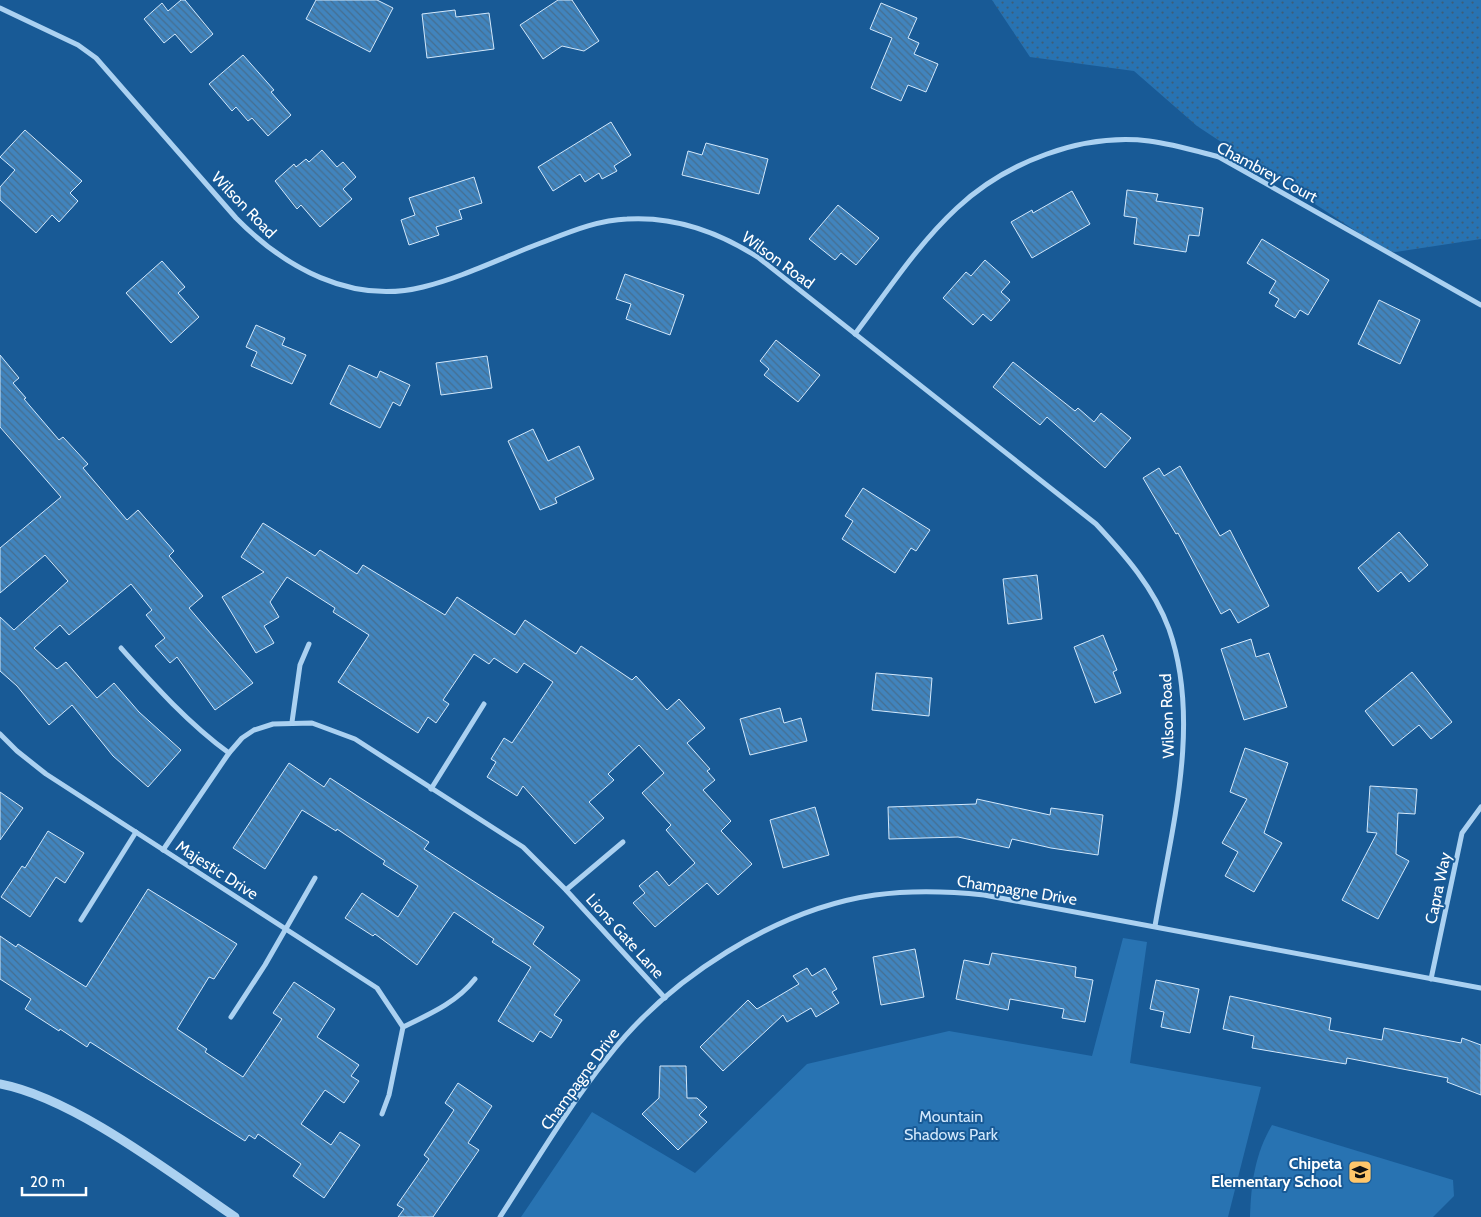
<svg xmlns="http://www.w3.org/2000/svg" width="1481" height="1217" font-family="Cabin,sans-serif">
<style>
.grass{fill:url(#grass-dots)}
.green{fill:#2873b2}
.building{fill:url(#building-back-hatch);stroke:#d2e8fc}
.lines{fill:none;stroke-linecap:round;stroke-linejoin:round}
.minor{stroke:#abd1f1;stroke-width:5}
.tertiary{stroke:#abd1f1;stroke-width:9}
.labels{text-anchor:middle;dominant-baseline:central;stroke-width:4;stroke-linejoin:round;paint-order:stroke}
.street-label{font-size:16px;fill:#fff;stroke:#185a96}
.park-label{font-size:16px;fill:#d2e8fc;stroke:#185a96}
.poi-label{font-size:16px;font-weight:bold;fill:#fff;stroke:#185a96;text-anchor:end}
</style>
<defs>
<pattern id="grass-dots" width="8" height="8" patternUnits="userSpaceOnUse" patternTransform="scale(1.25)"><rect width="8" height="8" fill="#2873b2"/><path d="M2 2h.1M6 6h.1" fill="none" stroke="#3c5e7a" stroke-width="1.8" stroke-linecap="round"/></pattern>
<pattern id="building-back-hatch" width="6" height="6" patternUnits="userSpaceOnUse" patternTransform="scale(1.25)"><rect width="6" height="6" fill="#4184bd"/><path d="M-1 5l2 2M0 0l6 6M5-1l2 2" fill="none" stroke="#456e90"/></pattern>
</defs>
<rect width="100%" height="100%" fill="#185a96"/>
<!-- grass -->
<polygon class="grass" points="992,0 1481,0 1481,239 1389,253 1197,126 1134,71 1030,57"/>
<!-- green -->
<g class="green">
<polygon points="1123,938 1147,942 1130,1063 1261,1087 1228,1217 521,1217 592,1112 695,1173 807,1064 949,1031 1092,1056"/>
<path d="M 1272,1125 L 1453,1180 L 1454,1196 L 1433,1217 L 1250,1217 C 1251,1183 1255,1154 1272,1125 Z"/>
</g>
<!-- building -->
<g class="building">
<polygon points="181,0 185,0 213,34 191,53 175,34 164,43 144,19 162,3 168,11"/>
<polygon points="316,0 377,0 393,8 370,52 306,19"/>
<polygon points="558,0 572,0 599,41 584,51 562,46 543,59 520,25"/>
<polygon points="881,3 917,18 908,38 919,43 914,54 938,64 926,92 908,85 901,101 871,88 892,38 870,29"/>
<polygon points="455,10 456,17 489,13 494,49 427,58 422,14"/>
<polygon points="243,55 274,90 271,92 291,115 268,136 252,118 248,121 236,107 232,111 209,84"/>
<polygon points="611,122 631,155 614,166 617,171 602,179 599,173 585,182 580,174 553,191 538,167"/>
<polygon points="25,130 82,181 70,193 78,201 59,222 52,215 36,233 0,200 0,187 15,170 0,157"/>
<polygon points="706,143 768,159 759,194 682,175 688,151 702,155"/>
<polygon points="322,150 337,167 343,162 356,177 343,189 352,199 320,227 301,205 297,209 275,181 294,164 296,167 306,159 309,162"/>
<polygon points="474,177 482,203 459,210 462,219 436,227 439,235 409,245 401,220 415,215 409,198"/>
<polygon points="1127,190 1158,194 1156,201 1203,208 1199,236 1189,235 1186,252 1134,244 1137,218 1124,216"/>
<polygon points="1072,191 1090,224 1032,258 1011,222 1032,210 1033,213"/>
<polygon points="838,205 879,238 856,265 841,253 835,260 809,239"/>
<polygon points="1262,239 1329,280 1308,315 1300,310 1295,318 1275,306 1279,299 1269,293 1276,281 1247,263"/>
<polygon points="985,260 1010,282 1001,292 1010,300 991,321 983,314 973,325 943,298 966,272 971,276"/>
<polygon points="162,261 185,287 178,293 199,317 171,343 126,293"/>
<polygon points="625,274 684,295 670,335 626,319 631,304 616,299"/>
<polygon points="1379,300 1420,320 1400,364 1358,344"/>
<polygon points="256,325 285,338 282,345 306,355 292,384 251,366 257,352 246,347"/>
<polygon points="776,340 820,375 798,402 764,375 769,369 760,361"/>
<polygon points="0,355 19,378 13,383 26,398 24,399 59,440 63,437 88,464 83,468 127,520 138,510 174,551 169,556 203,596 189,608 253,683 215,710 177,657 170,663 155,646 165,638 146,615 152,610 131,584 69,635 60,625 34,648 57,669 66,662 97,698 114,683 139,712 181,750 148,787 113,756 72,705 49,725 17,686 0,671 0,617 14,630 68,581 45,555 0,593 0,548 61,497 0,427"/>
<polygon points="487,356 492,388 441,395 436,363"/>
<polygon points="1013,362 1075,411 1078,408 1094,422 1101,413 1131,438 1105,468 1047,417 1040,425 993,387"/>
<polygon points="349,365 377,378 380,371 410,385 400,406 393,402 380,428 330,404"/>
<polygon points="533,429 548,461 579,446 594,479 555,498 557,503 540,510 508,441"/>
<polygon points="1180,466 1220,536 1230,530 1269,606 1238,623 1230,609 1221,614 1178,533 1176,534 1143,478 1159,468 1164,476"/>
<polygon points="863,488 930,530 916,551 911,548 895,573 842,539 853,521 845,516"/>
<polygon points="263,523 315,556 320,550 357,574 363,565 445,615 457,597 515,635 525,620 576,654 581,646 632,680 636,676 667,710 679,699 705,728 687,743 710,769 707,771 715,780 703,790 731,821 721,831 752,864 718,895 707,883 655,927 633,903 645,893 639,886 657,871 669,886 695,863 666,830 671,825 642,793 664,773 639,745 608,774 614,780 589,802 604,818 575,844 523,786 517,796 487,777 496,762 491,759 504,738 512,743 553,682 524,663 517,673 494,658 489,664 474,654 443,700 449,704 436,723 428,717 418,733 338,682 369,635 333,612 335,608 287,577 270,602 279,617 264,626 274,643 256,653 222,597 264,572 241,557"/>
<polygon points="1399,532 1428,565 1409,582 1401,572 1378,592 1358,568"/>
<polygon points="1037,575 1042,619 1008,624 1003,579"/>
<polygon points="1103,635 1117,670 1113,672 1121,693 1095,703 1074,647"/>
<polygon points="1251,639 1256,657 1269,653 1287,707 1244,720 1221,649"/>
<polygon points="1412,672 1452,722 1431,739 1419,725 1393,746 1365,711"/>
<polygon points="876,673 932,678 929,716 872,710"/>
<polygon points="780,708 784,723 801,718 807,741 750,755 740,719"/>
<polygon points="1245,748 1288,763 1264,833 1282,843 1254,892 1225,876 1238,852 1222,843 1247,799 1230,792"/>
<polygon points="289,763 324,787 330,778 362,799 429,842 424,849 544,927 533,944 580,980 554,1015 562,1020 551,1038 540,1031 533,1042 498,1021 531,967 492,942 494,939 454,912 417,965 375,934 373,936 345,918 362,893 398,917 418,886 383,864 385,861 337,829 336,831 302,810 265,869 233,848"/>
<polygon points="1370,786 1417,789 1415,814 1398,813 1396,854 1409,861 1378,919 1342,900 1377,833 1367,832"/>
<polygon points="0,792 23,808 0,840"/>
<polygon points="977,799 1050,815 1051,808 1103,815 1098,855 1051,848 1012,839 1009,848 958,837 889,839 888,807 976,804"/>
<polygon points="815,807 829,855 783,868 770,820"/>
<polygon points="48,831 84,853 65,883 56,877 30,917 1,897 22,866 25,868"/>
<polygon points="148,889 237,944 214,979 209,977 177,1029 207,1049 205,1052 243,1077 282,1019 273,1013 294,982 335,1009 317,1037 359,1065 351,1076 359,1081 344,1103 325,1090 301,1124 331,1145 340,1132 360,1145 324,1198 293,1176 301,1164 258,1134 255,1139 249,1135 245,1141 90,1042 87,1047 60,1029 59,1031 25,1009 31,999 0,979 0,936 16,947 18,944 86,987"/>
<polygon points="915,949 924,997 881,1005 873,957"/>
<polygon points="992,953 1076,967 1075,977 1093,980 1085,1022 1062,1018 1064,1009 1010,999 1008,1010 956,999 964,960 989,965"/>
<polygon points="807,968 812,976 825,968 837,989 832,992 839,1003 816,1017 811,1008 787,1022 783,1015 723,1071 700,1047 748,1000 757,1009 799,984 793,976"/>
<polygon points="1156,980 1199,989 1190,1033 1161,1027 1164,1012 1150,1009"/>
<polygon points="1230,996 1331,1018 1329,1030 1382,1040 1384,1028 1461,1043 1462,1038 1481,1045 1481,1095 1447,1082 1448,1078 1347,1058 1346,1064 1252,1048 1254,1036 1223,1029"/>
<polygon points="660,1066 686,1066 687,1098 697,1098 707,1107 699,1115 707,1122 678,1150 642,1114 659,1098"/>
<polygon points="458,1083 492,1106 468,1143 479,1150 433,1217 398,1217 404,1209 397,1205 429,1159 424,1155 454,1110 445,1103"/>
</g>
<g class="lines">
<!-- minor -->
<g class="minor">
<path d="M 0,8 L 78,45 L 96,58 L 236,218 C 284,267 351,305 423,287 C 460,278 497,260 533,246 C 563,235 595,220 627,219 C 676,216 719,232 759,258 L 1096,524 C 1125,555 1154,588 1169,629 C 1202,723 1171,831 1155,926"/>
<path d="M 855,334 C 887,292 918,244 957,208 C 1006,162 1082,133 1149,141 C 1173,144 1196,151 1219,157 L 1481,305"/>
<path d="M 121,648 C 155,686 188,723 229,753"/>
<polyline points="292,722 300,665 309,644"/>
<polyline points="0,734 17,751 46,774 377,988 403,1027 389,1095 382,1114"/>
<polyline points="431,789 484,704"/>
<polyline points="163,850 229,753 242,738 254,730 273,724 312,723 355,739 523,847 566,890 665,998"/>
<polyline points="566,890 623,842"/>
<polyline points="81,920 136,832"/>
<polyline points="1431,979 1462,833 1481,807"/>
<polyline points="231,1017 265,965 315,878"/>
<path d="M 403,1027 C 430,1014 456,1003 475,979"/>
<path d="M 500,1217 C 535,1163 568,1107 608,1057 C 668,979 776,909 875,895 C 911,890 947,891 984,895 L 1481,988"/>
</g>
<!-- tertiary -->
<path class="tertiary" d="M 0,1084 C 74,1098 172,1174 235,1217"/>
</g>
<!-- icons -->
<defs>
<g id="school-square" transform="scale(1.25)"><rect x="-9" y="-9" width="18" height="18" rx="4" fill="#ffc66a" stroke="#185a96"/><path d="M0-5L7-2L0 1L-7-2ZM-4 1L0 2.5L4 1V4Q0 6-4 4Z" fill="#111"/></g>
</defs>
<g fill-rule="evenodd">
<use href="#school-square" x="1360" y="1172"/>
</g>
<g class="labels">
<!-- street labels -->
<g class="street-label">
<text transform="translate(1267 172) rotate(28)">Chambrey Court</text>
<text transform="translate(244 205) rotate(46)">Wilson Road</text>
<text transform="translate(778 260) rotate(36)">Wilson Road</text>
<text transform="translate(1167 716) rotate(-92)">Wilson Road</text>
<text transform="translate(217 870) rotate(33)">Majestic Drive</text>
<text transform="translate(1438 888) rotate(-78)">Capra Way</text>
<text transform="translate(1017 890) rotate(9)">Champagne Drive</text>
<text transform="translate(625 936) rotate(48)">Lions Gate Lane</text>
<text transform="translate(580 1079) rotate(-54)">Champagne Drive</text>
</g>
<!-- park labels -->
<g class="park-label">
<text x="951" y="1116">Mountain<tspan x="951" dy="18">Shadows Park</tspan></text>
</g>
<!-- poi labels -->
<g class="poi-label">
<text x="1342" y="1163">Chipeta<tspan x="1342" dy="18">Elementary School</tspan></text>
</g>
</g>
<!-- scale -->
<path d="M22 1187v8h64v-8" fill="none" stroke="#ffffff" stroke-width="2.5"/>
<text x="30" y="1187" font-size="15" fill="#ffffff" stroke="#185a96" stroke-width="4" paint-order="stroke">20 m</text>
</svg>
